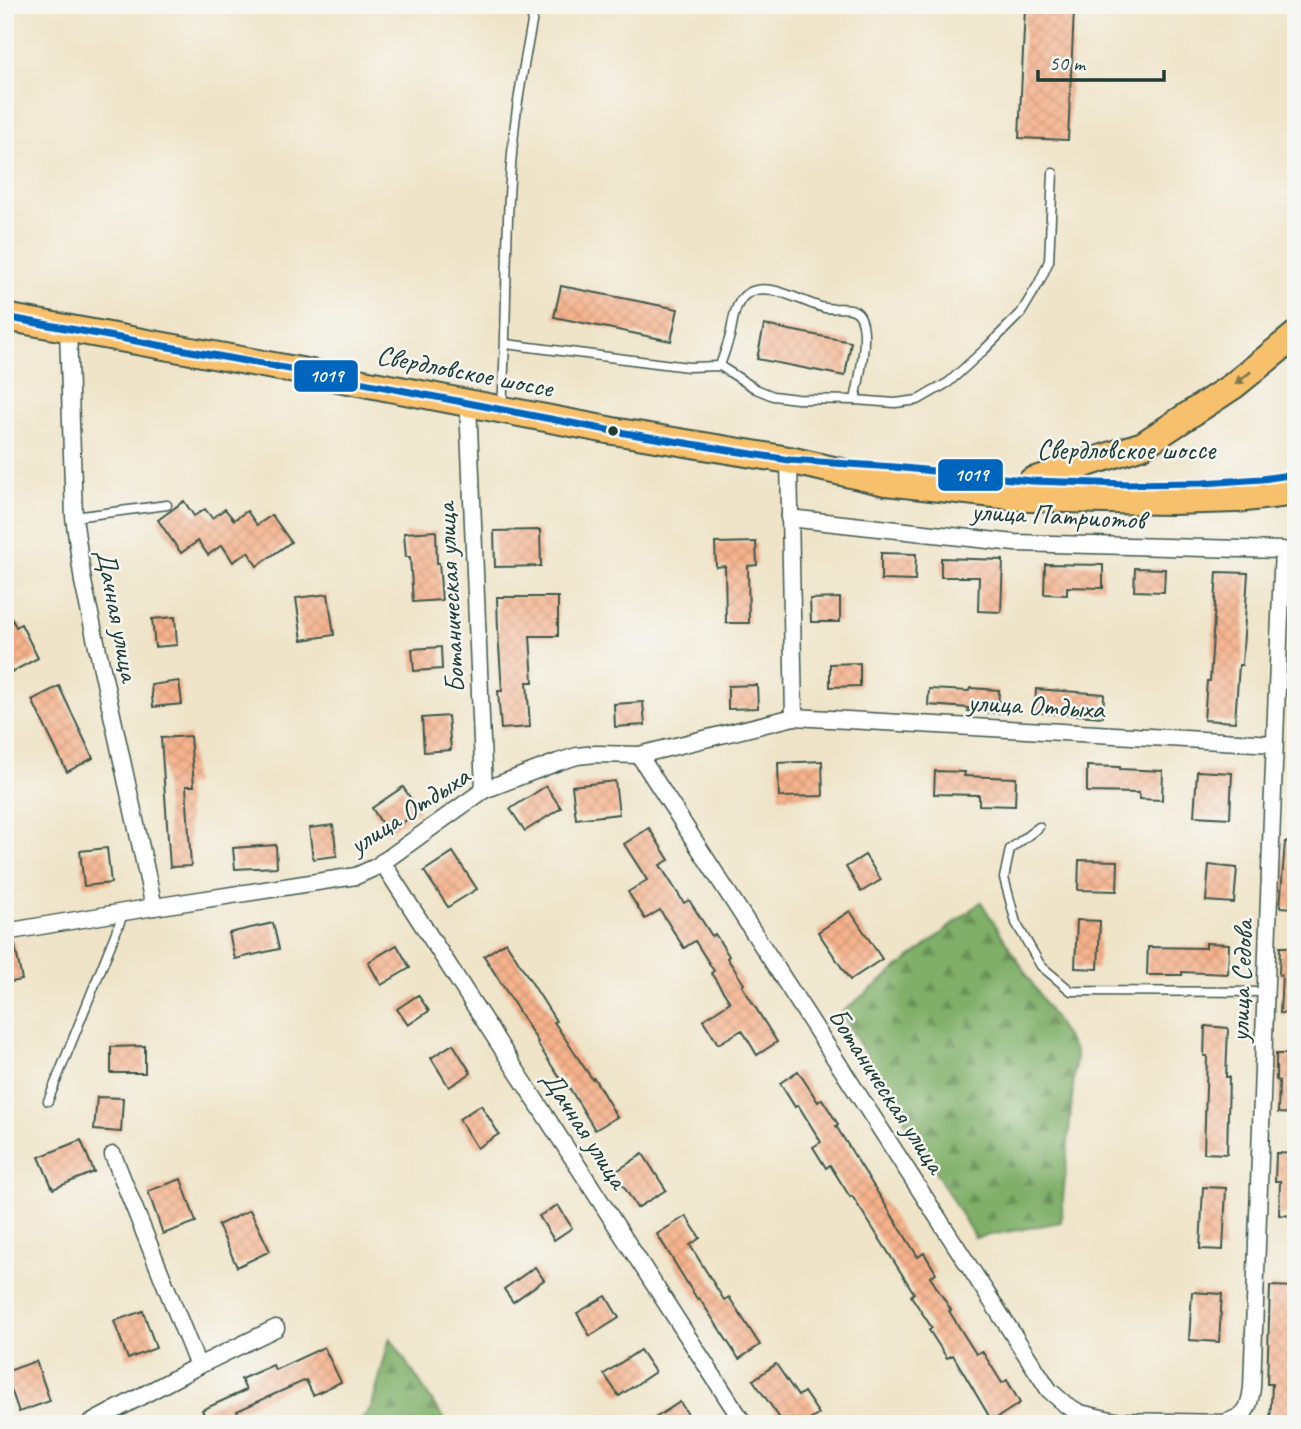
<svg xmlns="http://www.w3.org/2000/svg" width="1301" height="1429" font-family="Caveat,sans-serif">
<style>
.forest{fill:url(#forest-firs);stroke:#4f764e;stroke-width:2}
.building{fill:url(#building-cross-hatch)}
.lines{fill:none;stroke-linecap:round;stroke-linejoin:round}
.service-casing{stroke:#3e564a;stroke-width:11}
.minor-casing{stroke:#3e564a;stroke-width:19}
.primary-casing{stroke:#3e564a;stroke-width:30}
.service{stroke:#fff;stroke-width:8}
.minor{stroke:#fff;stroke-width:16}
.primary{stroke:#f7c06c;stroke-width:26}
.bus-1-casing{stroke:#f6f6f2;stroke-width:12}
.bus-1{stroke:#0065bd;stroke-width:7}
.oneway{fill:#80784d}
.bus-dot{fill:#1f3d34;stroke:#f6f6f2;stroke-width:2.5}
.labels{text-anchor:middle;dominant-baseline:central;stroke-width:5;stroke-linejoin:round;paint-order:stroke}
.street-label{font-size:28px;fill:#1f3d34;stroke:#f6f6f2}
.line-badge{stroke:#f6f6f2;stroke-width:2.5}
.badge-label{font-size:19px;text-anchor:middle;font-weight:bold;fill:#fff}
</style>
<defs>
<pattern id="forest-firs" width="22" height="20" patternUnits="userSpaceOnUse" patternTransform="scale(1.75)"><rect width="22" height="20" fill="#7faf68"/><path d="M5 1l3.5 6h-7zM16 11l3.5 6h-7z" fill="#679056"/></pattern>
<pattern id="building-cross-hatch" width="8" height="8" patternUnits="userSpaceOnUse" patternTransform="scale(1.75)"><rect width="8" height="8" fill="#f6b28c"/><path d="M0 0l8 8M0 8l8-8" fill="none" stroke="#d29a79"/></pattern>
</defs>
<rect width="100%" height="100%" fill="#f6f6f2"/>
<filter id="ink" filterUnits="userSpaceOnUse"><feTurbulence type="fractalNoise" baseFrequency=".0143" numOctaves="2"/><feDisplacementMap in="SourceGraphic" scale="14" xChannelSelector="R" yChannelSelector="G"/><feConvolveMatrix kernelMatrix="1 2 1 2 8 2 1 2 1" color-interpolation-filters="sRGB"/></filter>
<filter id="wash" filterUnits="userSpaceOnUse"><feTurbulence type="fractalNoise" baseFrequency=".00686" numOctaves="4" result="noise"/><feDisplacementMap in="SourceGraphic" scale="28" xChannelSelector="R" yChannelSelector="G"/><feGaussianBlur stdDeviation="1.57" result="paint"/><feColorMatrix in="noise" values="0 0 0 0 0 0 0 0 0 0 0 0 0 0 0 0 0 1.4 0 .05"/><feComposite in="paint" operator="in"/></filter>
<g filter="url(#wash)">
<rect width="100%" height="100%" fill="#efe4c8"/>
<!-- forest -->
<g class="forest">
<polygon points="981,902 1076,1053 1061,1222 975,1238 841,1013"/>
<polygon points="390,1337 447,1424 358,1424 372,1406"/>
</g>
<g id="blocks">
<!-- building -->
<g class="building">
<polygon points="1025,8 1074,10 1068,140 1019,138"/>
<polygon points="561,286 678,309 671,341 554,317"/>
<polygon points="764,325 851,342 845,376 757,359"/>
<polygon points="184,501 194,516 205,509 212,518 225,509 234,520 247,511 257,525 272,515 291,542 257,566 248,552 233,562 222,545 208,555 198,541 181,553 158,520"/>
<polygon points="540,530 541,566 495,567 494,531"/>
<polygon points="436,531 437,563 439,563 442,600 413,602 410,557 406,557 404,533"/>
<polygon points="756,542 757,565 748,566 749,623 726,623 725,566 716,567 715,543"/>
<polygon points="881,553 916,554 915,581 881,580"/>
<polygon points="941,558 1003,560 1001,612 978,611 979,577 941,577"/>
<polygon points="1045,564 1103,565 1103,588 1067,587 1067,595 1044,594"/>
<polygon points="1135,568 1165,569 1164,592 1134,591"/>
<polygon points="1217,572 1248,573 1242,665 1239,665 1235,722 1204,720 1207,681 1210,681"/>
<polygon points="328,594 334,635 302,640 296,598"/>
<polygon points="497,597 558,597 558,636 530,636 533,682 527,682 530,727 501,729 498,691 502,691 498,631"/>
<polygon points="840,598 840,622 811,622 810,599"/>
<polygon points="5,606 16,627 21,624 38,658 12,672 5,659"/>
<polygon points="175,617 177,645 155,647 152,619"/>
<polygon points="441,647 442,669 414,671 412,649"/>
<polygon points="860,663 860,686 830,687 830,664"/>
<polygon points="179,681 182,704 153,707 151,685"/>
<polygon points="757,685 758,708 728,709 728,686"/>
<polygon points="59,686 93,758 67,772 32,700"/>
<polygon points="970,688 999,690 998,713 968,711 969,708 928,705 929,689 969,691"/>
<polygon points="1036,689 1104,694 1103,717 1035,712"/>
<polygon points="643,702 645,725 615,727 614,704"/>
<polygon points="448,716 451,750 424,752 422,718"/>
<polygon points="190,736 194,786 186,786 191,866 170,867 161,738"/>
<polygon points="822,761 823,796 779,797 778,763"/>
<polygon points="1087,766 1120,767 1120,769 1163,771 1162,800 1139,799 1139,793 1087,792"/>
<polygon points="935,771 965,772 964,776 1016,778 1015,806 979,805 979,795 934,794"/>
<polygon points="1197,771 1232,773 1230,818 1194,816"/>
<polygon points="615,781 619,814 576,819 572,786"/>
<polygon points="546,786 561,808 525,831 510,809"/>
<polygon points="403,787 419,811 388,833 372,808"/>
<polygon points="333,825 337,856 313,859 309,828"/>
<polygon points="649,828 669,860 660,865 684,903 689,900 712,936 715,934 729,956 727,958 744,984 742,986 777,1042 757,1055 742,1030 718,1044 703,1020 730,1002 711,973 714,971 695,941 684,948 660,910 645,919 628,892 647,880 624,844"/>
<polygon points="1285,842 1296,842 1296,908 1280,907"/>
<polygon points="276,845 277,867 235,869 233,848"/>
<polygon points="107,848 111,883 84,886 80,851"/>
<polygon points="453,852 477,889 448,907 424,871"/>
<polygon points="865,855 881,880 861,892 846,867"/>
<polygon points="1079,860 1118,861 1117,891 1078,890"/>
<polygon points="1209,865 1237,868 1234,903 1206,901"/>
<polygon points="850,911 882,959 850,980 818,932"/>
<polygon points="1077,920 1100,921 1098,969 1075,968"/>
<polygon points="273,923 279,949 235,959 229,933"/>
<polygon points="14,941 22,980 5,983 5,942"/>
<polygon points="506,942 556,1021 554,1022 592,1079 594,1078 617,1117 595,1130 564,1079 561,1080 537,1043 538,1042 484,956"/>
<polygon points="1206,943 1229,944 1228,974 1182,972 1182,975 1147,975 1148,947 1206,948"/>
<polygon points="397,945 410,968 381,985 368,962"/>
<polygon points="1280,947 1296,947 1296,1014 1280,1013 1282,975 1279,975"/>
<polygon points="418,995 429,1011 408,1025 397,1009"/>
<polygon points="1205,1026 1228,1028 1226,1077 1229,1077 1227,1154 1204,1153 1207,1056 1204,1056"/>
<polygon points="453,1044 471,1073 449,1087 431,1058"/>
<polygon points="145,1046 145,1073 111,1073 111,1047"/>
<polygon points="1276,1054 1296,1054 1296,1114 1278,1113 1279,1081 1276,1080"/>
<polygon points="798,1071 818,1102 822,1099 838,1124 836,1126 918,1257 924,1253 936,1273 930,1277 951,1310 949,1311 976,1354 982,1351 1002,1383 1007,1380 1020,1403 992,1421 953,1355 947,1358 929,1330 932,1328 911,1296 914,1293 872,1227 852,1196 850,1197 830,1165 826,1168 813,1147 821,1142 798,1105 795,1107 780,1083"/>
<polygon points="97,1097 123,1098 121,1132 94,1130"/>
<polygon points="481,1105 499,1134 477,1148 459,1119"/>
<polygon points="81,1140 94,1172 53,1189 39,1157"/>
<polygon points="1276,1153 1296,1154 1296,1216 1279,1215 1280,1181 1275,1181"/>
<polygon points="643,1154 666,1190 637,1208 615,1172"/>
<polygon points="181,1179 196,1222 163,1234 148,1191"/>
<polygon points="1203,1187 1226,1188 1223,1250 1200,1249"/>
<polygon points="558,1205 572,1228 554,1240 539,1216"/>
<polygon points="250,1210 270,1251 237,1267 218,1225"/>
<polygon points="686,1216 700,1238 690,1245 724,1300 729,1297 760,1345 739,1359 699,1298 697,1299 657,1234"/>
<polygon points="535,1267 544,1280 513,1302 504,1289"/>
<polygon points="1270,1286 1296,1287 1296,1385 1293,1385 1291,1424 1270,1424 1272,1384 1267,1384"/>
<polygon points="1192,1292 1222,1294 1219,1342 1189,1340"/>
<polygon points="606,1296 619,1318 590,1336 577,1313"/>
<polygon points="143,1311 156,1348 128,1359 114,1321"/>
<polygon points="324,1347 341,1382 313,1395 306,1380 237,1411 241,1420 232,1424 208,1424 202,1410 246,1390 241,1379 273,1365 275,1370"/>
<polygon points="640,1350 655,1372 619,1396 604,1374"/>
<polygon points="36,1361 50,1401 19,1412 5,1372"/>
<polygon points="776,1364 798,1396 804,1392 819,1414 804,1424 784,1424 753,1380"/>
<polygon points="680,1402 694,1424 646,1424"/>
</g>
</g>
</g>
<g filter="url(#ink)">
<use href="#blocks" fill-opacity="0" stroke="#3e564a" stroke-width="2"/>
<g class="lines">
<!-- service casing -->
<g class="service-casing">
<g id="service">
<polyline points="506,344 688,367 720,366 756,389 773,396 797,399 855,400 895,403 918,400 949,382 984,350 1021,313 1039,283 1049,261 1053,173"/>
<path d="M 720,366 C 723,356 727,346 730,336 C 733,322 734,306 744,296 C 766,277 803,304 825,308 C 837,310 853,304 860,316 C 870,332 859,381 855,400"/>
<path d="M 502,407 C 508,316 504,224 514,133 C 518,90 528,47 535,5"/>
<polyline points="74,517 167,505"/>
<polyline points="1039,827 1010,849 1004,878 1016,923 1041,966 1071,991 1267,992"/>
<polyline points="48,1101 124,912"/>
</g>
</g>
<!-- minor casing -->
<g class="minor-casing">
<g id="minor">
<polyline points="68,329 74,517 83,582 154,907"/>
<polyline points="468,403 484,790"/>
<polyline points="789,460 794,717"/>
<path d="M 639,755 L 1049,1390 L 1066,1405 L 1080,1413 L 1115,1421 L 1224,1423 C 1246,1416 1249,1410 1252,1388 C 1262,1109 1270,829 1283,550 L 1015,543 L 789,518"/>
<polyline points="382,862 744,1424"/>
<polyline points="5,932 154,907 356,876 376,867 484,790 558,762 577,756 596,754 639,755 794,717 1274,744"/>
<polyline points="113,1155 198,1366"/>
<polyline points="89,1424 198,1366 276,1328"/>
</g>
</g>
<!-- primary casing -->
<g class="primary-casing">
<g id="primary">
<polyline points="5,317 317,374 613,431 789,460 886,482 1029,498 1104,500 1172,501 1237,499 1296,492"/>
<polyline points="1032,481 1143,445 1233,386 1296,335"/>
</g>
</g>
<!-- service -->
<use href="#service" class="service"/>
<!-- minor -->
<use href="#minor" class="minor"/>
<!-- primary -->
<use href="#primary" class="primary"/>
<!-- bus-1 casing -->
<g class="bus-1-casing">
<polyline id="bus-1" points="5,317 317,374 613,431 789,460 894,467 1032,481 1127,484 1203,483 1262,479 1296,474"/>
</g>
<!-- bus-1 -->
<use href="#bus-1" class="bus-1"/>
</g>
<!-- one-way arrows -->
<defs><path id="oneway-solid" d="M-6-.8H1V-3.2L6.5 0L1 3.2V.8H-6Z" transform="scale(1.75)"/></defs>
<use class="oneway" href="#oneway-solid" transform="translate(1243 378) rotate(141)"/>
</g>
<!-- markers -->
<circle class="bus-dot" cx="613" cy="431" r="6"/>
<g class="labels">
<!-- street labels -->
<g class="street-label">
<text transform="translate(465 371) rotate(11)">Свердловское шоссе</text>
<text x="1126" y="449">Свердловское шоссе</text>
<text transform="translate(1058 515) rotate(3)">улица Патриотов</text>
<text transform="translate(450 598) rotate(-93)">Ботаническая улица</text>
<text transform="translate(118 615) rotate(79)">Дачная улица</text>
<text transform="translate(1036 705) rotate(3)">улица Отдыха</text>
<text transform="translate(409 810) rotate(-33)">улица Отдыха</text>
<text transform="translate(1241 981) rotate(-88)">улица Седова</text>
<text transform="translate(887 1090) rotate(57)">Ботаническая улица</text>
<text transform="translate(585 1129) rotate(57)">Дачная улица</text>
</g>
</g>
<g class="line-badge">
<rect x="293" y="359" width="66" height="34" rx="7" fill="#0065bd"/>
<rect x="937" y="458" width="67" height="34" rx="7" fill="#0065bd"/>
</g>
<g class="badge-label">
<text x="326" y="382">1019</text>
<text x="971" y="481">1019</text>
</g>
<!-- margin -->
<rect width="1301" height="1429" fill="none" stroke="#f6f6f2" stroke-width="28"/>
<!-- scale -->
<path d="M1038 70v10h126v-10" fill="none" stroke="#1f3d34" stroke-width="3.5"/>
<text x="1049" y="70" font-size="21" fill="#1f3d34" stroke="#f6f6f2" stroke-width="5" paint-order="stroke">50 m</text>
</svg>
